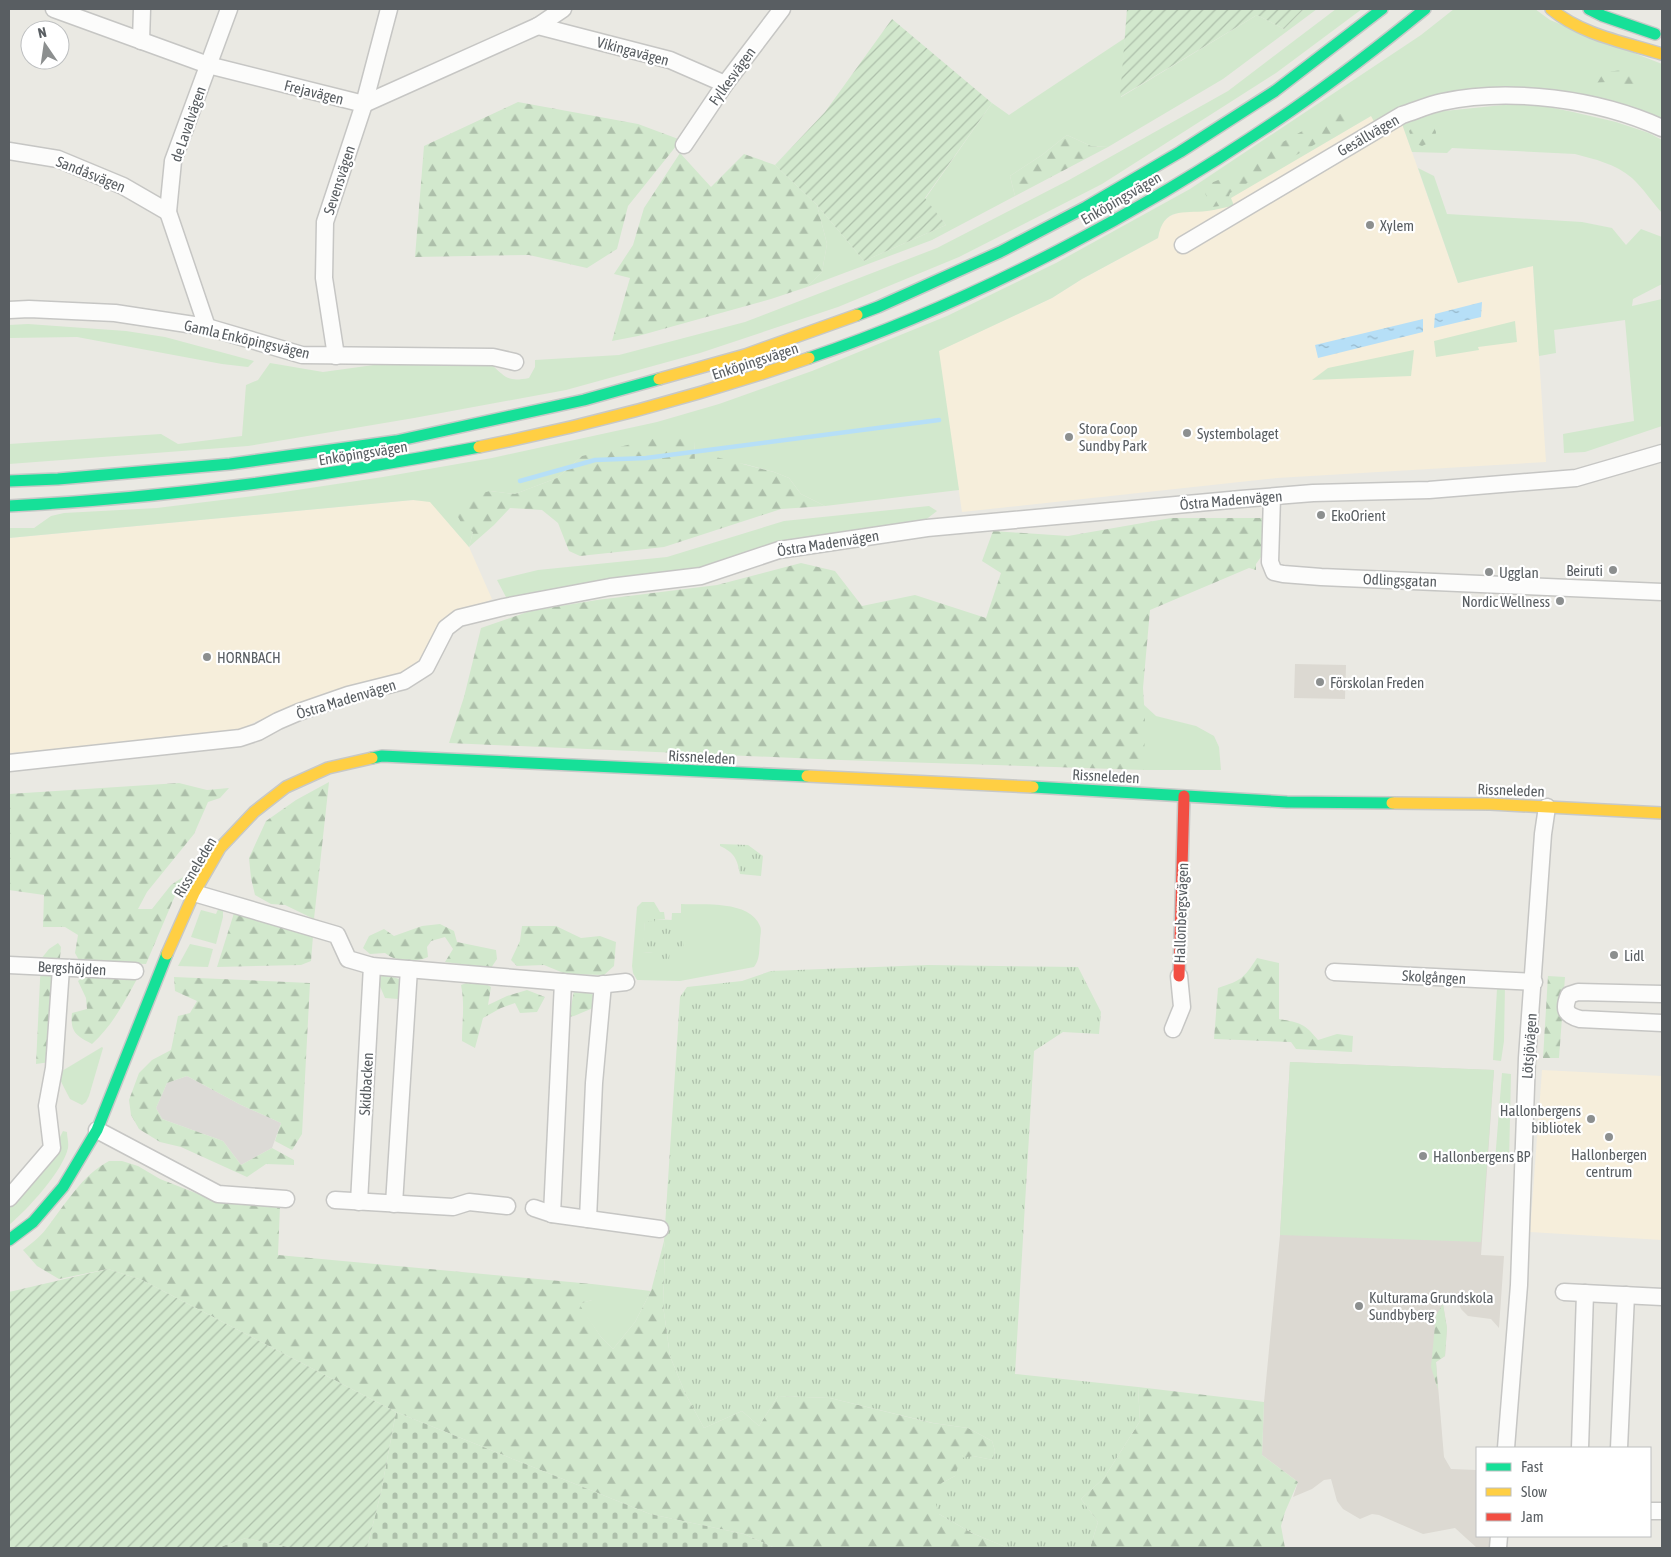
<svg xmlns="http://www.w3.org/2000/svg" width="1671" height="1557" font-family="'Asap Condensed',sans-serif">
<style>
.commercial{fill:#f6eedb}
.industrial{fill:#dcdad6}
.education{fill:#dcd9d2}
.grass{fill:#d2e8cd}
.forest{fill:url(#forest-firs)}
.cemetery{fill:url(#cemetery-stones)}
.park{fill:url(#park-tufts)}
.garden{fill:url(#garden-furrows)}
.water{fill:url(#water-ripples)}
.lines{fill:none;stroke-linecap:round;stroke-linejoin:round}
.stream{stroke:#b6dff7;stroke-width:4.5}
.street-casing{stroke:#c6c6c4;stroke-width:19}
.fast-casing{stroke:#c7c8c7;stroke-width:14}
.slow-casing{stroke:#c7c8c7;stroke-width:14}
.jam-casing{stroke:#c7c8c7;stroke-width:14}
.street{stroke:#fcfcfb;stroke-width:16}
.fast{stroke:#16e098;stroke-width:11}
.slow{stroke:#ffcf43;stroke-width:11}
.jam{stroke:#f24e42;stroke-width:11}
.poi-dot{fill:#8c8f8f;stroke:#fff;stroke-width:2}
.labels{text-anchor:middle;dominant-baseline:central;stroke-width:4.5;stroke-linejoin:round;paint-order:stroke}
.street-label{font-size:15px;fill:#595e62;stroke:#fff}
.poi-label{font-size:15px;fill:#595e62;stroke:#fff;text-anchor:start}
</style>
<defs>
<pattern id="forest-firs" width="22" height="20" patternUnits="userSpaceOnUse" patternTransform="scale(1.25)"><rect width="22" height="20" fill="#d2e8cd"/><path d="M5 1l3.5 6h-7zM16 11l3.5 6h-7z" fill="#adbfaa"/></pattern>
<pattern id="cemetery-stones" width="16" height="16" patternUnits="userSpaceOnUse" patternTransform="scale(1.25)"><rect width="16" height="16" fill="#d2e8cd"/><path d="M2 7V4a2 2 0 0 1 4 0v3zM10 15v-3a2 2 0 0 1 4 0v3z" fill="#adbfaa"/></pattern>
<pattern id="park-tufts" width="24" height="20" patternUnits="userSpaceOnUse" patternTransform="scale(1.25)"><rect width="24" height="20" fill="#d2e8cd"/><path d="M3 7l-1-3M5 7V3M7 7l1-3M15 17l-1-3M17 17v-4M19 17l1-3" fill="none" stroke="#adbfaa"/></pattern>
<pattern id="garden-furrows" width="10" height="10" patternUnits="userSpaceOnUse" patternTransform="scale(1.25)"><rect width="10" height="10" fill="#d2e8cd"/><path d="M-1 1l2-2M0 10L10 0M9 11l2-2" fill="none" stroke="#adbfaa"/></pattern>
<pattern id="water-ripples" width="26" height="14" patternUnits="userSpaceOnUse" patternTransform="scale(1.25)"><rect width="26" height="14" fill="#b6dff7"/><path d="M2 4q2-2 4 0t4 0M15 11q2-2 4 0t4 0" fill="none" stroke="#97b8cb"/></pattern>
</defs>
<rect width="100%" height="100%" fill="#eae9e3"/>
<!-- commercial -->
<g class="commercial">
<polygon points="1398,112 1458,283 1533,266 1546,462 1277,478 962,512 938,351 1052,298 1082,279 1158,238 1161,224 1170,216 1182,211 1206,211 1234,205 1230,198 1371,116"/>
<polygon points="413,500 430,501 469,547 492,599 461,614 430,651 408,670 257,721 233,733 9,753 9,538"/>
<polygon points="1542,1070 1662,1076 1662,1240 1530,1232"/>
</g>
<!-- industrial -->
<polygon class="industrial" points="187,1076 241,1105 281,1123 272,1148 241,1165 223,1141 162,1119 156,1108 167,1083"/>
<!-- education -->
<g class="education">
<polygon points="1295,664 1346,665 1345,699 1294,698"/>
<polygon points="1290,1062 1494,1070 1481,1255 1504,1256 1499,1328 1491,1319 1468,1316 1461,1309 1455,1294 1443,1304 1447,1328 1445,1356 1436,1362 1444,1457 1451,1469 1477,1470 1477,1536 1490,1536 1489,1548 1477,1548 1455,1528 1423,1534 1379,1515 1372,1514 1360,1519 1343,1509 1337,1501 1331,1479 1324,1480 1312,1489 1293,1497 1298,1482 1262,1455 1264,1402 1280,1235"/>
</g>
<!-- grass -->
<g class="grass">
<polygon points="1304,9 1317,9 1223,79 1108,147 1091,146 1067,135 1042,155 1010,176 1015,196 932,240 807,287 822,272 827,244 817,205 864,261 946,225 925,199 992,103 1009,115 1125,38 1121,97 1257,15 1284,29"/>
<path d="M 1336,9 L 1362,9 L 1276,73 L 1102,184 L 959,257 L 838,307 L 700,353 L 566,390 L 414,418 L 248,446 L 9,464 L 9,444 L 161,434 L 178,444 L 242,436 L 246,385 L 258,380 L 270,363 L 323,372 L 381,364 L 491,364 C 506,378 508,382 529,378 L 535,367 L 535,360 L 619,355 L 745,322 L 937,248 L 1069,180 L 1228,91 Z"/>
<path d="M 1454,9 L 1535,9 L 1550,20 L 1662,64 L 1662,121 L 1515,91 L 1376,125 L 1371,116 L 1231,198 L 1234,206 C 1225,207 1216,210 1207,211 C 1182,214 1164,206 1158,238 L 1082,279 L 1052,298 L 939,351 L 959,490 L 825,506 L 801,494 L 789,478 L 774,472 L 744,464 L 695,460 L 694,442 L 582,456 L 557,478 L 515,494 L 490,491 L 473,532 L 469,547 L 430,502 L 413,500 L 9,538 L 9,528 L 34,528 L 51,516 L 64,513 L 157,508 L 277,493 L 383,477 L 492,458 L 657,422 L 719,404 L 812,371 L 947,316 L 1056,263 L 1190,189 L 1421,35 Z"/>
<path d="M 1503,105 L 1539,105 L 1573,112 L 1616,122 L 1649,133 L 1662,140 L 1662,213 C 1652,202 1643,188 1632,178 C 1616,164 1594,159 1575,154 L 1452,148 L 1447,153 L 1412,152 L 1402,124 L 1435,112 Z"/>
<polygon points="1418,168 1434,176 1447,214 1582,222 1612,228 1626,245 1641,229 1662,237 1662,284 1633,299 1632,306 1662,299 1662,426 1585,452 1564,453 1563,434 1634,421 1625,320 1554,330 1556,353 1539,356 1533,266 1458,283"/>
<polygon points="1515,321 1517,342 1478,347 1479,350 1436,357 1434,341"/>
<polygon points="28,324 126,331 165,337 254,361 248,367 222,364 77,337 9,338 9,325"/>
<polygon points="1414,350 1411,376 1312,380 1328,368"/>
<polygon points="929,506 937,511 924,521 701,569 507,599 497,580 538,570 667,557 784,521"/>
<polygon points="1144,705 1156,716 1196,726 1214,736 1219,747 1221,770 1144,770"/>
<path d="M 642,902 L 654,902 L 660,912 L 664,912 L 665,919 L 655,919 L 654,922 L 645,922 L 643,952 L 653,953 L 653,958 L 670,947 L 672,913 L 681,913 L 681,904 C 703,905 750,900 760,926 C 762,930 760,936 760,941 C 759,951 760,959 754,967 L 680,981 L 637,980 L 633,973 L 632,966 L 637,907 Z"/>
<polygon points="219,907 223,909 223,917 216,944 191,937 201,910 216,914"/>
<polygon points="190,944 213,949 208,967 178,966"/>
<polygon points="1505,985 1504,1041 1501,1061 1493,1060 1497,989"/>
<polygon points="102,1047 103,1048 89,1096 86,1102 82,1105 70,1099 57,1074"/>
<polygon points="1290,1062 1494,1070 1481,1242 1280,1235"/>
<polygon points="1502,1073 1511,1074 1509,1161 1495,1161"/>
<path d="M 63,1131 L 67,1132 C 67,1137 69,1143 68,1148 C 63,1171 27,1210 9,1225 L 9,1201 L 52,1153 Z"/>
<polygon points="592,1284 651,1291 635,1322 613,1349 601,1337 578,1304 592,1300"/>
</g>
<!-- forest -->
<g class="forest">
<polygon points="1623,70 1639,81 1636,89 1607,82 1585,83 1606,72"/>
<polygon points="518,102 638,124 681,140 628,206 617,249 587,268 529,255 415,257 424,146"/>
<polygon points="1342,113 1354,115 1353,121 1347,126 1230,193 1228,199 1229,205 1211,207 1205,193 1211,183 1245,169 1279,144 1315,124"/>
<polygon points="1417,122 1432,123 1436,132 1435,140 1422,146 1413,143 1409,131"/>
<polygon points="1067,135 1091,146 1108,147 1015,196 1010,176 1042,155"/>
<polygon points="680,153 711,187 744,154 775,165 817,205 827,244 822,272 807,287 771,299 638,336 612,341 630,278 614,274 633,245 644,208"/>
<polygon points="685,431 694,442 695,460 712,456 774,472 789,478 801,494 825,506 781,509 664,547 580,556 569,551 558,523 542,510 510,508 494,525 469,547 473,532 463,526 452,506 463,498 490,491 515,494 557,478 582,456"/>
<polygon points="1171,518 1266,518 1261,557 1256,564 1256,570 1249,568 1150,610 1143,688 1145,719 1144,770 841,760 449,743 464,697 481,628 530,611 597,600 717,585 801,563 835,571 862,606 915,595 986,618 1001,573 982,561 993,531 1068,536"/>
<polygon points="329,782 314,919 285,905 271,904 255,895 251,878 249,858 266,821 296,800"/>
<polygon points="179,783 207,790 229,788 220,798 208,802 194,834 147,892 138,909 152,909 171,885 183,877 146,964 80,962 75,953 78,935 65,927 43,927 44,895 9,890 9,794"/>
<polygon points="234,913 313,936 311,961 301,965 217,967"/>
<path d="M 440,924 L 454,931 L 457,942 L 496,950 L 497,959 L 491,968 L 445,962 L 453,949 L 445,937 L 431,941 L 427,947 L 428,957 C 415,963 396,962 385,953 L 370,954 L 363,948 L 369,936 L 384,929 L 394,936 L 422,926 Z"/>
<polygon points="522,926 556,926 581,938 600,936 616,942 614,966 604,975 566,974 544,965 517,966 511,960 520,941"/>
<polygon points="58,943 61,947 50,1062 36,1064 41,959 49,949"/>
<path d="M 1257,958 L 1279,963 L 1279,1019 C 1301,1023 1304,1023 1318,1040 L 1337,1034 L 1353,1036 L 1352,1052 L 1296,1049 L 1291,1042 L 1214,1039 L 1218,988 C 1242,980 1243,979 1257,958 Z"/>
<path d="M 88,972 L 138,977 C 125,1001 113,1025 92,1044 C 76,1036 70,1032 72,1013 L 87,1009 L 86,998 L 78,981 Z"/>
<polygon points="381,972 401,980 401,991 398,999 385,998 379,984"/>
<polygon points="1548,976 1565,977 1559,1058 1543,1058"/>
<polygon points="174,977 310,983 302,1134 292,1150 275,1141 281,1123 241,1105 187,1076 167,1083 156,1108 162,1119 223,1141 241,1165 272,1148 294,1160 294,1165 266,1164 247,1177 181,1147 160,1142 139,1129 131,1115 129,1100 139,1073 152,1060 171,1050 178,1016 190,1013 197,1001 175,991"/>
<path d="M 477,979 L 491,987 L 488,1005 L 507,996 L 527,990 L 545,997 L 537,1012 L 520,1013 L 515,1003 L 501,1008 L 483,1018 L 475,1048 L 462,1041 C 462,1023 465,1004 461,985 Z"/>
<polygon points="584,987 593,995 593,1008 574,1016 569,1017 574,991"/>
<path d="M 109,1161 L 122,1161 L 138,1166 L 160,1179 L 216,1201 L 280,1206 L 278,1255 L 592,1284 L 592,1300 L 579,1304 L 601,1337 L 613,1349 L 635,1322 L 651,1291 L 664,1241 L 665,1249 L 663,1305 L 670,1356 L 685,1393 L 704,1428 L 742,1411 L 759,1426 L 778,1396 L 830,1398 L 932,1423 L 968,1428 L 992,1441 L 995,1451 L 993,1460 L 973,1456 L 955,1476 L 942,1483 L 939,1514 L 972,1533 L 1008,1548 L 775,1548 L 744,1534 L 650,1514 L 396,1412 L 142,1280 L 108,1269 L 59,1279 L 37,1266 L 23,1250 C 31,1244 40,1237 46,1229 C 65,1205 81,1176 109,1161 Z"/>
<polygon points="1443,1304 1447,1328 1445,1356 1436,1362 1438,1390 1431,1367 1436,1315"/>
<polygon points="1138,1387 1264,1402 1262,1455 1298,1482 1285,1512 1281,1526 1285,1548 1090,1548 1098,1522 1081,1499 1104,1478 1140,1421"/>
</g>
<!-- cemetery -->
<g class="cemetery">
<polygon points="396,1412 650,1514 744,1534 775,1548 367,1548 381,1492"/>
<polygon points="246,1538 293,1548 217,1548"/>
</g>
<!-- park -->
<g class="park">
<path d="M 720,844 L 748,845 L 763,856 L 761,876 L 740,874 C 737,859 735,853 720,846 Z"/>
<polygon points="654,919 672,920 672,926 685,927 683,948 670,947 669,960 653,959 653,953 642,952 645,921 654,922"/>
<polygon points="928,965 1078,967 1101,1012 1099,1034 1063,1032 1034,1051 1015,1374 1138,1387 1140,1421 1104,1478 1081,1499 1098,1522 1090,1548 1008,1548 972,1533 939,1514 932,1491 942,1483 955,1476 961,1458 973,1456 993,1460 995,1451 992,1441 968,1428 933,1423 830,1398 778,1396 759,1426 742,1411 704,1428 685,1393 670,1356 663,1305 665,1249 664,1241 680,997 687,987 742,981 771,971"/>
</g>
<!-- garden -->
<g class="garden">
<polygon points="1127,9 1304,9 1284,29 1257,15 1120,97"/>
<polygon points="892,19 992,103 925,198 946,225 864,261 817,205 775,165 825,112"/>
<polygon points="108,1269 142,1280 396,1412 381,1492 367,1548 293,1548 246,1538 217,1548 9,1548 9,1292"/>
</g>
<!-- water -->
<g class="water">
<polygon points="1482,302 1481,317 1434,328 1435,314"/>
<polygon points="1423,319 1423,332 1318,358 1315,345"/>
</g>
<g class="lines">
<!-- stream -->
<polyline class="stream" points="520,481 595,460 646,458 939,420"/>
<!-- street casing -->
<g class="street-casing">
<g id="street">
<polyline points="54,9 208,65 364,104 538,26 563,9"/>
<polyline points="538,26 670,60 725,84"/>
<polyline points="141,41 142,9"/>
<polyline points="684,145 725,84 782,9"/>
<polyline points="9,151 58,159 123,186 168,212"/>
<path d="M 1183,245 L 1402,115 C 1415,111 1428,105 1442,102 C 1510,87 1598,99 1662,128"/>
<polyline points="9,310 29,309 115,313 207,327 302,355 493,357 515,362"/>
<polyline points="207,327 168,212 173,161 229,9"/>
<polyline points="336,356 324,278 325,222 364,104 389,9"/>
<polyline points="1272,497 1270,562 1274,572 1283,574 1321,577 1662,592"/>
<polyline points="9,763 240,738 258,732 278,721 299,712 348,695 404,681 426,667 446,628 459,618 504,607 610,587 701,576 779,550 927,528 1241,499 1313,493 1429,490 1576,478 1662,453"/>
<polyline points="194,893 337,935 348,959 372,966 598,985 626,982"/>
<polyline points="9,965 135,971"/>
<polyline points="1334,972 1534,982"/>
<path d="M 1662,994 L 1578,992 L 1569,995 C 1563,1009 1565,1015 1580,1019 L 1662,1023"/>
<polyline points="1173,1029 1182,1007 1179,976"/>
<polyline points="97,1130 218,1194 286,1199"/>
<polyline points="9,1198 52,1148 47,1106 54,1068 61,968"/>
<polyline points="335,1200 453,1207 469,1202 507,1206"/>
<polyline points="359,1202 372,966"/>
<polyline points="394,1204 409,969"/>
<polyline points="534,1208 552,1214 660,1229"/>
<polyline points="552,1214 563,982"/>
<polyline points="588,1219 594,1083 603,984"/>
<polyline points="1564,1292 1662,1297"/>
<polyline points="1506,1448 1519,1285 1527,1058 1543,834 1547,807"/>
<polyline points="1580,1448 1585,1293"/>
<polyline points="1619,1448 1626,1295"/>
<polyline points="1650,1511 1662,1511"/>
<polyline points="1498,1548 1499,1536"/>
</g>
</g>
<!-- fast casing -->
<g class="fast-casing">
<g id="fast">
<polyline points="1589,9 1603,16 1655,34"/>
<polyline points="857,315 878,307 1000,252 1086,207 1180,152 1275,91 1382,9"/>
<path d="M 809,358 C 976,301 1147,210 1292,110 C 1338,78 1382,44 1425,9"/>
<polyline points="9,481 58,479 230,464 396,441 584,400 659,379"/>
<path d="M 9,506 C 167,498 323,477 479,447"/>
<polyline points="372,758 382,756 807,776"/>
<polyline points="1033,787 1287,802 1392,803"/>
<polyline points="9,1240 33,1222 63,1187 97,1130 167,954"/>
</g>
</g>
<!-- slow casing -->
<g class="slow-casing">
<g id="slow">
<path d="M 1551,9 C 1582,35 1624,42 1662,54"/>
<polyline points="659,379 745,355 857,315"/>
<path d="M 479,447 C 591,425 701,395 809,358"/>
<polyline points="807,776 1033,787"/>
<polyline points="1392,803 1490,804 1662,813"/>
<polyline points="167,954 194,893 220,848 254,812 286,787 328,768 372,758"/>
</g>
</g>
<!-- jam casing -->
<g class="jam-casing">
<polyline id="jam" points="1179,976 1184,796"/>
</g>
<!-- street -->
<use href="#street" class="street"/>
<!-- fast -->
<use href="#fast" class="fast"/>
<!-- slow -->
<use href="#slow" class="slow"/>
<!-- jam -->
<use href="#jam" class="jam"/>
</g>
<!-- markers -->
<g class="poi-dot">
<circle cx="1370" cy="225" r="5"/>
<circle cx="1187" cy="433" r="5"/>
<circle cx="1069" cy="437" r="5"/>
<circle cx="1321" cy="515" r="5"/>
<circle cx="1613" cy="570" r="5"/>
<circle cx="1489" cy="572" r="5"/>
<circle cx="1560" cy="601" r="5"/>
<circle cx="207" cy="657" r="5"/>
<circle cx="1320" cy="682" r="5"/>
<circle cx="1614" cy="955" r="5"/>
<circle cx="1591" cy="1119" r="5"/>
<circle cx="1609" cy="1137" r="5"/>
<circle cx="1423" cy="1156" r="5"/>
<circle cx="1359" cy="1306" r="5"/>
</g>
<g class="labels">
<!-- street labels -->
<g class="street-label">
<text transform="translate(633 51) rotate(15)">Vikingavägen</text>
<text transform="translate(732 76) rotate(-54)">Fylkesvägen</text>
<text transform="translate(314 92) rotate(14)">Frejavägen</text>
<text transform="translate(188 124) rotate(-71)">de Lavalvägen</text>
<text transform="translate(1368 135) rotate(-30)">Gesällvägen</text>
<text transform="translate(91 174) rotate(22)">Sandåsvägen</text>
<text transform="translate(339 180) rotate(-72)">Sevensvägen</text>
<text transform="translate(1121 198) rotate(-30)">Enköpingsvägen</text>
<text transform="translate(247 339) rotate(13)">Gamla Enköpingsvägen</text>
<text transform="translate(755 361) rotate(-18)">Enköpingsvägen</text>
<text transform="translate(363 453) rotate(-9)">Enköpingsvägen</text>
<text transform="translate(1231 500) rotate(-5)">Östra Madenvägen</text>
<text transform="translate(828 543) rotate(-9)">Östra Madenvägen</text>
<text transform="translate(1400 580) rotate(2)">Odlingsgatan</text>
<text transform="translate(346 699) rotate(-17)">Östra Madenvägen</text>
<text transform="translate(702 757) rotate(3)">Rissneleden</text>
<text transform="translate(1106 776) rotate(3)">Rissneleden</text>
<text transform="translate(1511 790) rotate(2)">Rissneleden</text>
<text transform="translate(195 867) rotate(-59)">Rissneleden</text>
<text transform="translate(1181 913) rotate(-88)">Hallonbergsvägen</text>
<text transform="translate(72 968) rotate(3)">Bergshöjden</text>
<text transform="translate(1434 977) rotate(3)">Skolgången</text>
<text transform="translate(1529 1046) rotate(-86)">Lötsjövägen</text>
<text transform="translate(366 1084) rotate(-87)">Skidbacken</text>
</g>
<!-- poi labels -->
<g class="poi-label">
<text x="1380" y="225">Xylem</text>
<text x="1079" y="428">Stora Coop<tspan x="1079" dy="17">Sundby Park</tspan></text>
<text x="1197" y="433">Systembolaget</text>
<text x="1331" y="515">EkoOrient</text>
<text x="1603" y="570" text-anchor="end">Beiruti</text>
<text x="1499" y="572">Ugglan</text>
<text x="1550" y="601" text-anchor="end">Nordic Wellness</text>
<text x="217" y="657">HORNBACH</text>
<text x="1330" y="682">Förskolan Freden</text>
<text x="1624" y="955">Lidl</text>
<text x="1581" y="1110" text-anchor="end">Hallonbergens<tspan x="1581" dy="17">bibliotek</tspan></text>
<text x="1609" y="1154" text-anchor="middle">Hallonbergen<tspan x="1609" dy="17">centrum</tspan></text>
<text x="1433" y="1156">Hallonbergens BP</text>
<text x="1369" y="1297">Kulturama Grundskola<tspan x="1369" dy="17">Sundbyberg</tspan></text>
</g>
</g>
<!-- border -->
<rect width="1671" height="1557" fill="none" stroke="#595e62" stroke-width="20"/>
<!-- legend -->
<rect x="1476" y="1447" width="175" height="90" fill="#ffffff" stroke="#bdbfc0"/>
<rect x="1486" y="1463" width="25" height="8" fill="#16e098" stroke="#bdbfc0"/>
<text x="1521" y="1472" font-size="15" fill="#595e62">Fast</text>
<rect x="1486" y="1488" width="25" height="8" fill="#ffcf43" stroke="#bdbfc0"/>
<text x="1521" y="1497" font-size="15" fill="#595e62">Slow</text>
<rect x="1486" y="1513" width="25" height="8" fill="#f24e42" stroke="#bdbfc0"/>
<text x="1521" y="1522" font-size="15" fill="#595e62">Jam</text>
<!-- north arrow -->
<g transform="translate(45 45) rotate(347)"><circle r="24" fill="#ffffff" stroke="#bdbfc0"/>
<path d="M0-4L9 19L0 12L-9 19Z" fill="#8c8f8f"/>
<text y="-8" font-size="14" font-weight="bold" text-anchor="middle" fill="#595e62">N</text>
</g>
</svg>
